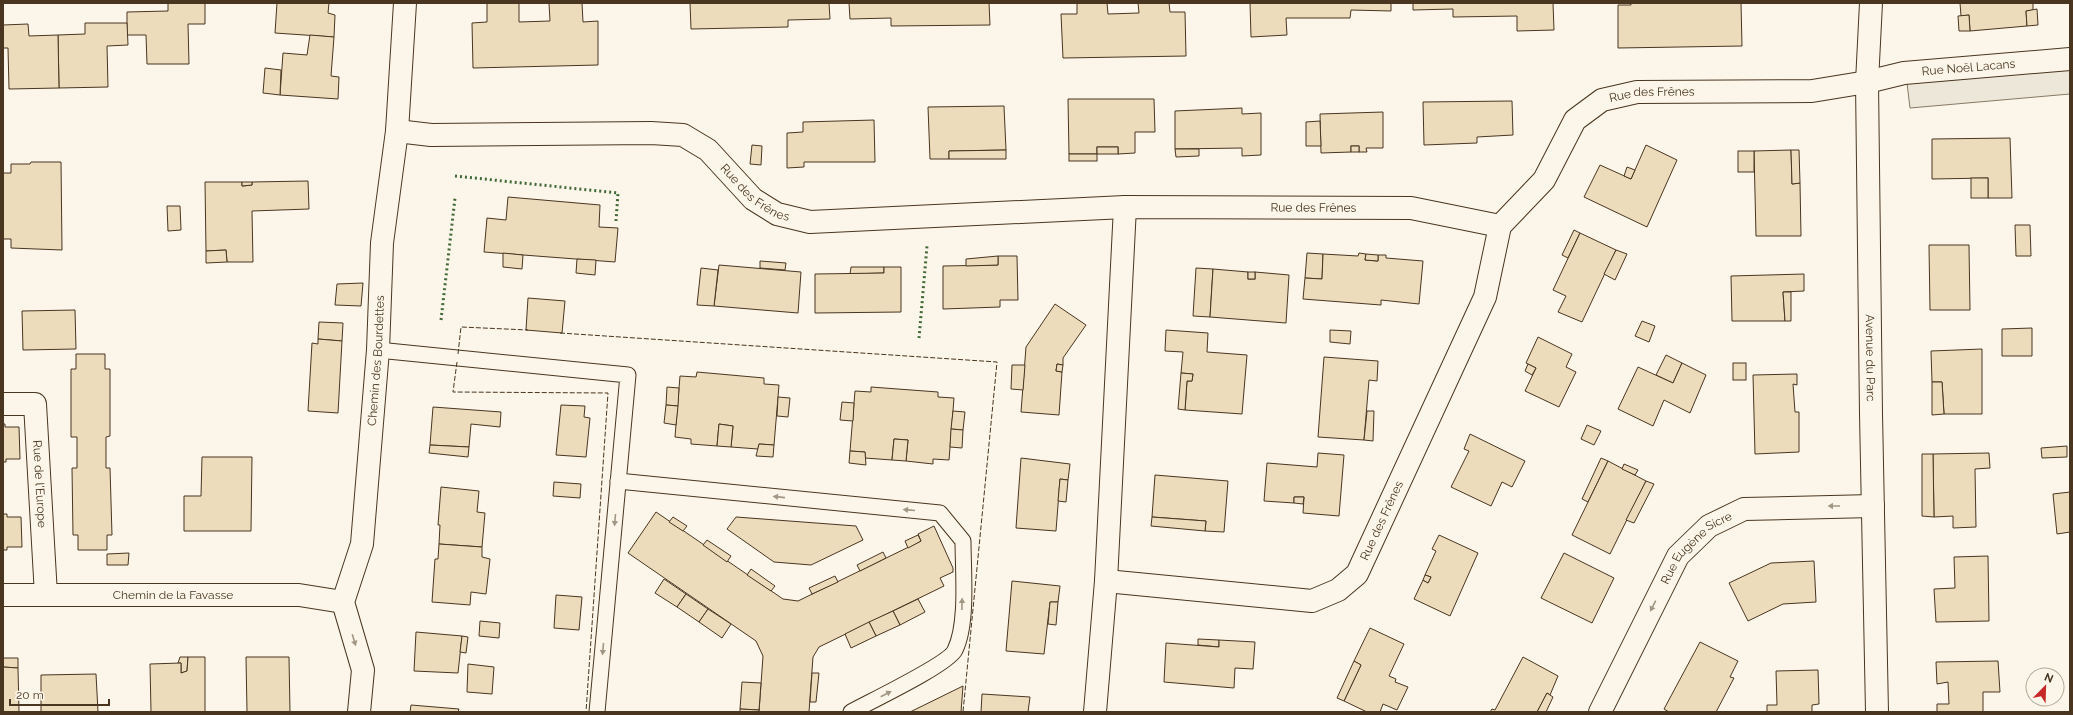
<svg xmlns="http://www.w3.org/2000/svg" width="2073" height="715" font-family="Raleway,sans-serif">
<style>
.parking{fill:#ede7d9;stroke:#887966}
.building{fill:#ecdcbc;stroke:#4a3520}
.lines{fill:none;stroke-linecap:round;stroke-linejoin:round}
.service-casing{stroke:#4a3520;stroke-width:17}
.minor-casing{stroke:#4a3520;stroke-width:24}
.service{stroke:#fbf6e9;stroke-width:15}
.minor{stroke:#fbf6e9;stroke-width:22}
.hedge{stroke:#436837;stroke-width:3;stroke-dasharray:2 3;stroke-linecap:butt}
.fence{stroke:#4a3520;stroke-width:1;stroke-dasharray:5 2;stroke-linecap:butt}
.oneway{fill:#a29684}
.labels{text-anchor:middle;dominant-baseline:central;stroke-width:3;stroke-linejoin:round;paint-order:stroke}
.street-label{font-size:12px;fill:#4a3520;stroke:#fbf6e9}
</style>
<rect width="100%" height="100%" fill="#fbf6e9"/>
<!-- parking -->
<polygon class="parking" points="2070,69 2070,94 1910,108 1907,83"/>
<!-- building -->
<g class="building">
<polygon points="168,3 205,3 205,24 188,24 189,64 147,64 146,35 127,35 127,12 168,11"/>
<polygon points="277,3 329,3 328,13 335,15 334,37 275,33"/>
<polygon points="487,3 519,3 519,22 550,21 549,3 582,3 583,22 598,21 598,65 473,68 472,23 487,22"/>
<polygon points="690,3 829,3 830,19 788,20 788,27 691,29"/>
<polygon points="849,3 989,3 990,25 891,26 891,18 850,19"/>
<polygon points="1077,3 1107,3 1108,14 1139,13 1138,3 1169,3 1170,12 1185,12 1186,56 1063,58 1061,14 1077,14"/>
<polygon points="1250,3 1391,3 1391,11 1351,10 1350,18 1286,18 1287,35 1251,37"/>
<polygon points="1413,3 1553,3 1554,30 1517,31 1517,16 1453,17 1453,9 1413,10"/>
<polygon points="1631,3 1741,3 1742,46 1618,48 1618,5 1631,5"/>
<polygon points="1960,3 2033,3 2033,10 2026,11 2027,26 1970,31 1969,15 1961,16"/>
<polygon points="2037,9 2038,25 2027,26 2026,11"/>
<polygon points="1969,15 1970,31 1959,31 1958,16"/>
<polygon points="85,23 127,23 128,45 107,46 108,87 59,88 58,35 85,34"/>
<polygon points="28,24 29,36 58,35 59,88 9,89 8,48 3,48 3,25"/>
<polygon points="310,35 334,37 331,76 339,77 338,99 280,95 283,53 307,55"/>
<polygon points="265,68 281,70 280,95 263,93"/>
<polygon points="1068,99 1154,99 1155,132 1135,132 1135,153 1118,154 1118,147 1097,147 1097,154 1069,154"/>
<polygon points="1512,101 1513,135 1477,137 1477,143 1424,145 1423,102"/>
<polygon points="1004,106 1006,150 949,151 949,159 930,159 928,107"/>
<polygon points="1242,108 1242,114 1261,113 1261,155 1242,156 1242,148 1175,149 1175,111"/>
<polygon points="1383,112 1383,148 1366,148 1367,152 1359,152 1359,146 1351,146 1351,152 1321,153 1320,114"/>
<polygon points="874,120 875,162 804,162 804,167 787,168 787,133 803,132 803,122"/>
<polygon points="1320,121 1321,146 1306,146 1306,122"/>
<polygon points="2010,138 2012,198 1988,198 1988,178 1932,179 1932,139"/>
<polygon points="752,145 762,146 761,165 750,164"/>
<polygon points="1646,145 1677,160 1647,227 1584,197 1600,165 1631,179"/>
<rect x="1351" y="146" width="8" height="6"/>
<rect x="1097" y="147" width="21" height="7"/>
<polygon points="1175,149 1199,149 1199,156 1176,157"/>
<polygon points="1006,150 1006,159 949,159 949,151"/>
<polygon points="1791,150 1792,184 1800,183 1801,236 1756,236 1754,151"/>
<polygon points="1791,150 1799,150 1800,183 1792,184"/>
<rect x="1738" y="151" width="16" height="21"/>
<rect x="1069" y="154" width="28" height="7"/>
<polygon points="31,162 61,162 62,250 11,248 11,239 3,239 3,173 11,173 11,164 30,164"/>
<polygon points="1627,167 1635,170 1631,179 1624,176"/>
<rect x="1971" y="178" width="17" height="20"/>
<polygon points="308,181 309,209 252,211 253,262 227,262 226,250 206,251 205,182 242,182 242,186 252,185 252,182"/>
<polygon points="242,182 252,182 252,185 242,186"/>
<polygon points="508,197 600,205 599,227 618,228 615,262 484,252 487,218 506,220"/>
<polygon points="167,206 180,206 181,230 168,231"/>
<polygon points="2015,225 2030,225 2031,256 2016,256"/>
<polygon points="1574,230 1580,233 1568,258 1562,255"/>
<polygon points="1580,233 1616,250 1582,322 1558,312 1566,296 1553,290"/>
<polygon points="1929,245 1969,245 1970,310 1930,310"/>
<polygon points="226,250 227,262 206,263 206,251"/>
<polygon points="1616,250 1627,254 1615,280 1604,274"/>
<polygon points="503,253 523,255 522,269 503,267"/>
<polygon points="1307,253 1323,254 1322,279 1305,278"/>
<polygon points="1359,253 1366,254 1365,260 1378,261 1378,255 1386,255 1386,258 1423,261 1419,304 1381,300 1381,305 1303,299 1305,278 1322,279 1323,254 1358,256"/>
<polygon points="1366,254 1378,255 1378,261 1365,260"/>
<polygon points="998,256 1017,256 1018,300 1000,300 1000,307 943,309 943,266 998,265"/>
<polygon points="998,256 998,265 966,266 966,259"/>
<polygon points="577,259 596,260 595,275 576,273"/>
<polygon points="760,261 786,263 785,270 760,268"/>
<polygon points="719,265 801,272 798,313 714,306"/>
<polygon points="851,267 884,267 884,273 850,274"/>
<polygon points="884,267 901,267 901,312 815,313 815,274 884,273"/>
<polygon points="701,268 718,270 714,306 697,305"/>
<polygon points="1196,268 1213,269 1210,317 1193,316"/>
<polygon points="1213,269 1248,272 1248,279 1255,279 1255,272 1289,275 1286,323 1210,317"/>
<rect x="1248" y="272" width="7" height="7"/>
<polygon points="1804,274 1804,291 1783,292 1785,321 1732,321 1731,276"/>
<polygon points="363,283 361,306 335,305 337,284"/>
<polygon points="1783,292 1791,292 1791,321 1785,321"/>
<polygon points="528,298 565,301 562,333 526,330"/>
<polygon points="1055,304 1086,325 1063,358 1063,365 1057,364 1056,371 1062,372 1059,415 1021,412 1026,347"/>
<polygon points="75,310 76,349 23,350 22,311"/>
<polygon points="1642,321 1655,326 1649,342 1635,336"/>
<polygon points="319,322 343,323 342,341 318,339"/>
<polygon points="2032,328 2032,356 2002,356 2002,329"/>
<polygon points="1166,330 1208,333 1207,352 1247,355 1242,414 1185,410 1187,381 1192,381 1193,374 1181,373 1183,352 1165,351"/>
<polygon points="1330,330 1351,331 1350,344 1330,342"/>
<polygon points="1538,337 1572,354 1566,367 1576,372 1559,407 1525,391 1536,368 1526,363"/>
<polygon points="318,339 342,341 338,413 308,411 312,343 318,344"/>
<polygon points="1982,349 1982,414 1944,414 1942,382 1932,382 1931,351"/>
<polygon points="76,354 105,354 105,369 110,369 110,436 106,437 106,468 110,468 112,535 107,535 107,550 78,550 78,535 73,535 72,468 77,468 77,437 71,437 71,369 76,369"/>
<polygon points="1666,355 1682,363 1673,383 1656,375"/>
<polygon points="1324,357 1378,361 1377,381 1369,380 1364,440 1318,437"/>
<polygon points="1682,363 1706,375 1690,413 1664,400 1653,426 1618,409 1638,367 1673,383"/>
<rect x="1733" y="363" width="13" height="17"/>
<polygon points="1057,364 1063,365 1062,372 1056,371"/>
<polygon points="1528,364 1536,368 1532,375 1525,371"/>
<polygon points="1012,365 1025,365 1023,390 1011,389"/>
<polygon points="697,372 764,378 764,384 779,385 774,445 759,444 758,449 731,447 733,426 719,424 717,446 691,444 691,439 675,437 680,376 696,377"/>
<polygon points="1181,373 1193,374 1192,381 1187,381 1185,410 1178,409"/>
<polygon points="1797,374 1797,385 1793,384 1795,412 1799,412 1799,452 1755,454 1753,375"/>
<polygon points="1932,382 1942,382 1944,414 1932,415"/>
<polygon points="667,387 679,388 678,406 666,405"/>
<polygon points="871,387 938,392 938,397 954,398 949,460 933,459 933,464 906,461 908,440 894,439 892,460 865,458 865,452 850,451 855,391 871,392"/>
<polygon points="778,397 790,398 788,417 777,416"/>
<polygon points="842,402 854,403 853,421 840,420"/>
<polygon points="561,405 585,406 584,417 590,418 586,457 556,455"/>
<polygon points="666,405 678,406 676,425 664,423"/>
<polygon points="433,407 501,412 500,427 471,424 469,447 430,445"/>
<polygon points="953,411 965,412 963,430 951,429"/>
<polygon points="1367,411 1374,411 1373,441 1364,440"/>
<polygon points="3,424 5,424 5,427 19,427 20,459 6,459 6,462 3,462"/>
<polygon points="719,424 733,426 731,447 717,446"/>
<polygon points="1587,425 1601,431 1594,445 1581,439"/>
<polygon points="951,429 963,430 962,448 950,447"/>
<polygon points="1470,434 1525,461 1512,487 1502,482 1491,506 1451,487 1469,451 1464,449"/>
<polygon points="894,439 908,440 906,461 892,460"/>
<polygon points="759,444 774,445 773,457 756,456"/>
<polygon points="430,445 469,447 468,457 429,453"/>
<polygon points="2067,446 2067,457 2042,458 2041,448"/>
<polygon points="850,451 865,452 866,465 849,463"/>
<polygon points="1318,453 1344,455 1339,516 1303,513 1304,497 1294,497 1294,503 1264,501 1267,463 1317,467"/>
<polygon points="1989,453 1990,468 1975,469 1976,527 1953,528 1953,516 1934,517 1933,454"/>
<polygon points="1922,454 1933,454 1934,517 1922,516"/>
<polygon points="202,457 252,457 251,531 184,531 184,496 201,496"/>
<polygon points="1021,458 1070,464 1068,480 1060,479 1056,531 1016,528"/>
<polygon points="1601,458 1608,461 1588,502 1582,499"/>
<polygon points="1608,461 1646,481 1610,554 1572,535"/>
<polygon points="1624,464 1638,470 1635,475 1622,469"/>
<polygon points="1155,475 1228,481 1224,532 1205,531 1206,521 1152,517"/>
<polygon points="1060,479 1068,480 1066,502 1058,501"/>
<polygon points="1646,481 1654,484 1634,523 1626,520"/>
<polygon points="554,482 581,484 580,498 553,496"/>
<polygon points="441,487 479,491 477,512 485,513 482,547 439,544 440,525 438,525"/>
<polygon points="2070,492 2070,532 2057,534 2053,494"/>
<polygon points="1294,497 1304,497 1303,504 1294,503"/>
<polygon points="656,512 783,599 798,601 921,541 918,534 934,526 953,568 953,572 940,578 944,586 819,647 813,657 809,712 759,712 763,656 756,641 628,553"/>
<polygon points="3,514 7,514 7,517 21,517 22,547 7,547 7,550 3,550"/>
<polygon points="673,517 687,526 683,531 669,522"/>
<polygon points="736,517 856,526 863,540 811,565 774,562 727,529"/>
<polygon points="1152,517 1206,521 1205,531 1151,526"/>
<polygon points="918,535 921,541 908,548 905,541"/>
<polygon points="1439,535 1478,553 1450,616 1414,599 1423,580 1428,583 1431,577 1425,575 1436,551 1432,549"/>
<polygon points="707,540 731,556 727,562 703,545"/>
<polygon points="439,544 482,547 482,557 490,559 486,594 471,592 470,605 432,602 435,559 438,559"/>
<polygon points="883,552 886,558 860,571 857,565"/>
<polygon points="129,553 128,565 107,565 107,554"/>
<polygon points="1564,553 1614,578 1592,623 1541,598"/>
<polygon points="1988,556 1989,621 1936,622 1934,589 1955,588 1954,557"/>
<polygon points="1814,561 1816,602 1783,604 1748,621 1729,583 1771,563"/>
<polygon points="751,569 775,586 771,591 747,575"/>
<polygon points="1425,575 1431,577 1428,583 1423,580"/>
<polygon points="835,576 838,582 812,594 809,588"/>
<polygon points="664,579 686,594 677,607 655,593"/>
<polygon points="1012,581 1060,586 1058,602 1050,602 1044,654 1006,651"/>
<polygon points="686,594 708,609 699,622 677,607"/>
<polygon points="556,595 582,597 579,630 554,628"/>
<polygon points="918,599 925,612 900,625 893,611"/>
<polygon points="1050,602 1058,602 1056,625 1048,624"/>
<polygon points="708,609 731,624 722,638 699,622"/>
<polygon points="893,611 900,625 876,636 869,622"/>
<polygon points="480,621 500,623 499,638 479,636"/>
<polygon points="869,622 876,636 851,648 845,634"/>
<polygon points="1370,628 1404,644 1389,676 1396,679 1395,682 1408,687 1397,710 1383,704 1380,712 1367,712 1344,701 1361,665 1354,661"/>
<polygon points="416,632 462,636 458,673 414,671"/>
<polygon points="462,636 468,637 466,653 460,652"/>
<polygon points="1198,639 1219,640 1219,647 1198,645"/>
<polygon points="1219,640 1255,642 1253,669 1235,668 1234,688 1164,682 1166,643 1219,647"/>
<polygon points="1700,642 1738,661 1730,677 1734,678 1716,712 1669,712 1664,709"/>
<polygon points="180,657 188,657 187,671 181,673 181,663 178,663"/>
<polygon points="188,657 205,657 205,712 151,712 150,664 181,663 181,673 187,671"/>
<polygon points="246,657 289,657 290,712 247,712"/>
<polygon points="1523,657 1558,676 1550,695 1547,693 1537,712 1490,712 1492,709 1495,710"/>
<polygon points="3,658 18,658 18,668 3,667"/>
<polygon points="1354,661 1361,665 1344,701 1337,698"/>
<polygon points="1998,661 2000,692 1983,692 1983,712 1937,712 1937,704 1949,704 1948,682 1937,684 1936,662"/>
<polygon points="468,664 494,667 492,694 467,692"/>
<polygon points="3,667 18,668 19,712 3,712"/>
<polygon points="1818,670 1819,704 1812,705 1812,712 1767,712 1767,705 1777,705 1776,671"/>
<polygon points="812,673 819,673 816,702 810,702"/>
<polygon points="96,674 98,712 41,712 41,675"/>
<polygon points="742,682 761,683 759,710 740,709"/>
<polygon points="963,686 961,712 910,712"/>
<polygon points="1547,693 1553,697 1546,712 1537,712"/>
<polygon points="982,694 1030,697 1028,712 981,712"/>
<polygon points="411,705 459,709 458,712 410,712"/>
<polygon points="740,709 759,710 759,712 740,712"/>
</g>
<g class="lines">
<!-- service casing -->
<g class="service-casing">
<g id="service">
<polyline points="378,350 628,375 597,712"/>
<path d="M 618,481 L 940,513 L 963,541 C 963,571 968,624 955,650 C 949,664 869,702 851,712"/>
</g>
</g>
<!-- minor casing -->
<g class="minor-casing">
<g id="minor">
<path id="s1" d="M 1871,3 L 1867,82 L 1871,414 L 1877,712"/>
<path id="s2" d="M 397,131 L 431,135 L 651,133 L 683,135 L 708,150 L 753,199 L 777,214 L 810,222 L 1125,207 L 1411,208 L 1500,226"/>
<path id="s3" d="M 3,404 L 35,404 L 46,595"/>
<path id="s4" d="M 1106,581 L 1312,601 L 1338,590 L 1357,574 L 1485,297 L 1500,226 L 1544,180 L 1575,120 L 1602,100 L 1637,92 L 1812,91 L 1867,82 L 1904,73 L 2070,59"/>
<path id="s5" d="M 3,595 L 299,595 L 343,602"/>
<path id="s6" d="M 359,712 L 363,670 L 343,602 L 362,544 L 378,350 L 382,243 L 397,131 L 405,3"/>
<polyline points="1095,712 1106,581 1125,207"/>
<path id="s7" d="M 1600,712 L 1678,556 L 1709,526 L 1744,509 L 1873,506"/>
</g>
</g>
<!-- service -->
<use href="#service" class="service"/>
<!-- minor -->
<use href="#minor" class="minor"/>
<!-- hedge -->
<g class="hedge">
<polyline points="455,176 618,193 616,221"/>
<polyline points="441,320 455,198"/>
<polyline points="919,338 927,246"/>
</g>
<!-- fence -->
<g class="fence">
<polyline points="560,333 997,362 963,712"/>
<polyline points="458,354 461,327 528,330"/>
<polyline points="457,362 453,392 608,393 586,712"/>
</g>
</g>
<!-- one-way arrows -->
<defs><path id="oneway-solid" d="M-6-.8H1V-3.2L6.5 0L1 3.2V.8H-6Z"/></defs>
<g class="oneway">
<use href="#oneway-solid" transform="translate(779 497) rotate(-174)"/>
<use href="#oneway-solid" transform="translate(1834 506) rotate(-180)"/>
<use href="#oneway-solid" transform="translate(909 510) rotate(-175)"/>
<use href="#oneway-solid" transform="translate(615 520) rotate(95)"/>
<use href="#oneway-solid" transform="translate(962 604) rotate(-89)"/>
<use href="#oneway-solid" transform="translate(1653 606) rotate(117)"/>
<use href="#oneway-solid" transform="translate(354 640) rotate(73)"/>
<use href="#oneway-solid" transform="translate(603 649) rotate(95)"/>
<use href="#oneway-solid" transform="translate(886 694) rotate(-28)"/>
</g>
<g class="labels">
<!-- street labels -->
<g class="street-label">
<text stroke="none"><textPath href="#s4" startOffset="1172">Rue Noël Lacans</textPath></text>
<text stroke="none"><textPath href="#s4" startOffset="853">Rue des Frênes</textPath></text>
<text stroke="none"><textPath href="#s2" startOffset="380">Rue des Frênes</textPath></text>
<text stroke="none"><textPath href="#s2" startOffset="948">Rue des Frênes</textPath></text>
<text stroke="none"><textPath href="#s1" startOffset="355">Avenue du Parc</textPath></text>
<text stroke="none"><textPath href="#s6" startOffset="358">Chemin des Bourdettes</textPath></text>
<text stroke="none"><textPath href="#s3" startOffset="112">Rue de l'Europe</textPath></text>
<text stroke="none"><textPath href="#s4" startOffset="319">Rue des Frênes</textPath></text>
<text stroke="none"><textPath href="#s7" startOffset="193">Rue Eugène Sicre</textPath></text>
<text stroke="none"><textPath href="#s5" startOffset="170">Chemin de la Favasse</textPath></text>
</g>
</g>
<!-- border -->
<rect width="2073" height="715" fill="none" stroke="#4a3520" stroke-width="8"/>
<!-- north arrow -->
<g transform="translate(2045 687) rotate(23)"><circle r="19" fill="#fbf6e9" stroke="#b4a999"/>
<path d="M0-3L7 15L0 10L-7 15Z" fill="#c62828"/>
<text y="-6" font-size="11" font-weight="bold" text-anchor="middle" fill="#4a3520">N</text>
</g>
<!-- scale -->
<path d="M10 699v6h99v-6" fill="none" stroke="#4a3520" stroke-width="2"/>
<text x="16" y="699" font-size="12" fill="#4a3520" stroke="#fbf6e9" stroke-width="3" paint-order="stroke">20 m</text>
</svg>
